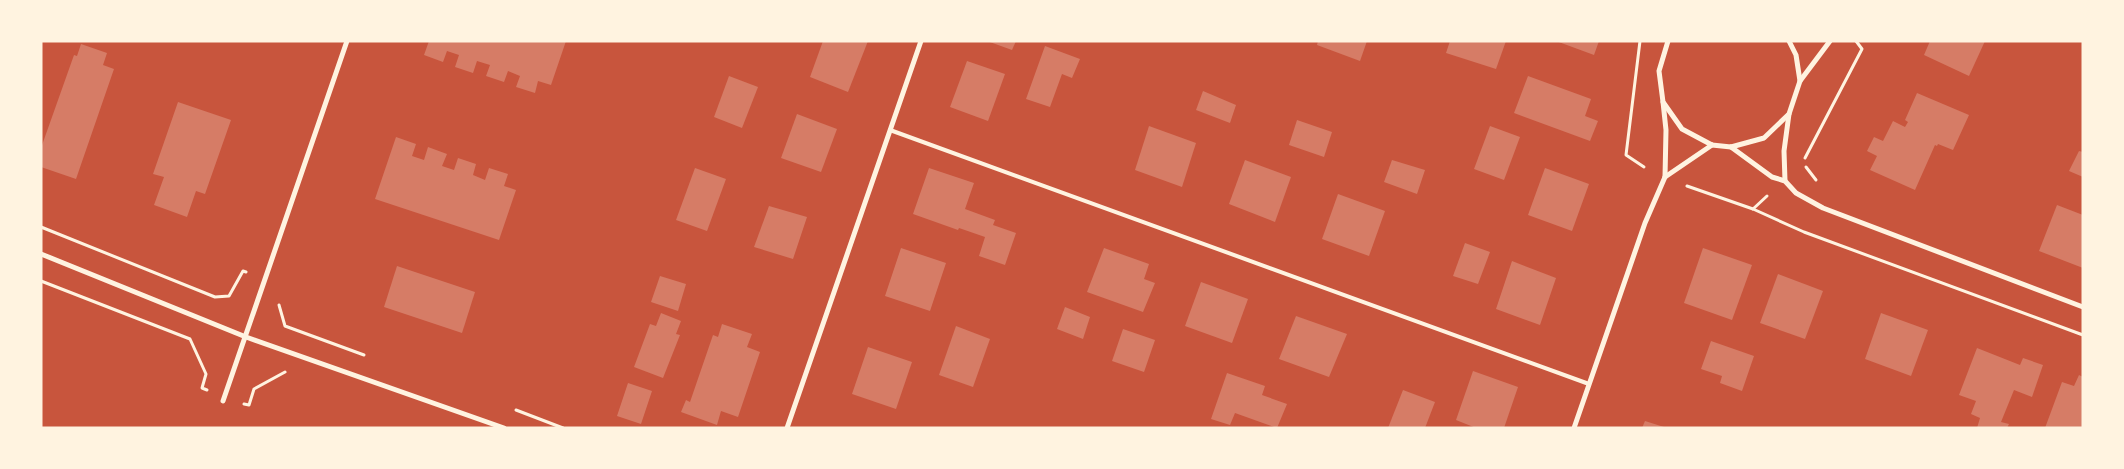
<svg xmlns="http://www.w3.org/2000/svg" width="2124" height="469" font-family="Manrope,sans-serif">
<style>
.building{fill:#d67c66}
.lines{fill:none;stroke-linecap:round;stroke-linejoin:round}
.path{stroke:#fff3e0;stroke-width:3}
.service{stroke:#fff3e0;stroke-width:4}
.minor{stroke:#fff3e0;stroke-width:5}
</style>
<rect width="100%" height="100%" fill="#c8553d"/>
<!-- building -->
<g class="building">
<polygon points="429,41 566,41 551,85 538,81 535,93 516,87 520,76 508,71 504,82 486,76 490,65 477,61 473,73 455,67 459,55 447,51 443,62 424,55"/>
<polygon points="823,41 868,41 848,92 810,77"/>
<polygon points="987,41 1016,41 1012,50"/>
<polygon points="1318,41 1367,41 1360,61 1317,45"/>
<polygon points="1450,41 1506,41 1496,69 1446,53"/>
<polygon points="1556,41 1599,41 1594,55"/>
<polygon points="1930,41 1985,41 1969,76 1924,55"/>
<polygon points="81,44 107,53 103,65 114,69 76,179 41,167 41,148 74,55 77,56"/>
<polygon points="1045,46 1080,59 1072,78 1062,74 1050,107 1026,99"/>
<polygon points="967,61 1005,74 988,121 950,107"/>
<polygon points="729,76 758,87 742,128 714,117"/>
<polygon points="1528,76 1591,99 1585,116 1598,121 1590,141 1514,113"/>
<polygon points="1203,91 1236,105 1230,123 1196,110"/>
<polygon points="1917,93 1969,115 1953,150 1938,144 1937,146 1935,145 1915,190 1870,170 1877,156 1867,151 1874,137 1883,141 1893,121 1905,127 1908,122 1905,120"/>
<polygon points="178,102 231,120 205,194 196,191 187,217 154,205 164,177 153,174"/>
<polygon points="797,114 837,129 821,172 781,158"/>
<polygon points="1297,120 1332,132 1324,157 1289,145"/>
<polygon points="1149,126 1196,143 1182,187 1135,170"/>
<polygon points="1490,126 1520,137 1504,180 1474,169"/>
<polygon points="396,137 416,144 412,156 424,160 428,147 447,154 442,166 454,170 458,158 476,164 473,175 485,180 489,168 508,174 504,186 516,190 499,240 375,199"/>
<polygon points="2079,151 2083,152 2083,177 2069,171"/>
<polygon points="1245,160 1291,177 1275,222 1229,204"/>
<polygon points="1392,160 1425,170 1417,194 1384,182"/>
<polygon points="695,168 726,179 707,231 676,220"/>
<polygon points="929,168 974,183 965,209 995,220 993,225 1016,233 1005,265 979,256 985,237 959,228 958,230 913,214"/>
<polygon points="1545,168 1589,184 1572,231 1528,215"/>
<polygon points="1338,194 1385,211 1369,256 1322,239"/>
<polygon points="2057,205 2083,215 2083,268 2039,251"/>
<polygon points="769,206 807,217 793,259 754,247"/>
<polygon points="1465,243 1490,252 1478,284 1453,276"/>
<polygon points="901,248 946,263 930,311 885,296"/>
<polygon points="1104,248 1149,264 1144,279 1155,283 1143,312 1087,292"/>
<polygon points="1703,248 1752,265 1732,320 1684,303"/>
<polygon points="1512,261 1556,278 1540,325 1496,309"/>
<polygon points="397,266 475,292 462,333 384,307"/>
<polygon points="1778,274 1823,291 1805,339 1760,323"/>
<polygon points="660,276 686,284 678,311 651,302"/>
<polygon points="1201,282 1248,299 1232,343 1185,326"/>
<polygon points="1065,307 1090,317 1083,339 1057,329"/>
<polygon points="661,313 681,321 676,334 680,335 663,378 634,367 650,324 656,326"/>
<polygon points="1881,313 1928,330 1911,376 1865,359"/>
<polygon points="1296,316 1347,334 1329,377 1279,359"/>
<polygon points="722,324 752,334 747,347 760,352 738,417 721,411 717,425 681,412 686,400 690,402 713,335 718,337"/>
<polygon points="956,326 990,339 973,387 939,375"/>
<polygon points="1123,329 1155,340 1144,372 1112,361"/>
<polygon points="1711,341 1754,356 1742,391 1720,383 1722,376 1701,369"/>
<polygon points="868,347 912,362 896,409 852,394"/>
<polygon points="1977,348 2020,365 2023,358 2043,365 2032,397 2014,390 2001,422 2009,424 2007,428 1977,428 1980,418 1971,414 1976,401 1959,395"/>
<polygon points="1473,371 1518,387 1504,428 1476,428 1456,420"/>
<polygon points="1227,373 1265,386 1262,395 1287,404 1277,428 1235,413 1230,425 1211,419"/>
<polygon points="2079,375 2083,377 2083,428 2045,428 2062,382 2074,386"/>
<polygon points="628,383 652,391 641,424 617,416"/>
<polygon points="1403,390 1435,402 1425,428 1388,428"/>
<polygon points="1645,421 1664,427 1664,428 1642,428"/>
</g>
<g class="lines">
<!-- path -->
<g class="path">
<polyline points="1640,41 1626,155 1644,167"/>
<polyline points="1805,158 1862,49 1856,41"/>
<polyline points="1806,167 1816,180"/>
<polyline points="1687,186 1753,209 1804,232 2083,335"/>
<polyline points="1753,209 1767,196"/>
<polyline points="41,227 215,297 229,296 243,271 246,272"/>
<polyline points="41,281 190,339 206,374 202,388 207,390"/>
<polyline points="279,305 285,326 364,355"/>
<polyline points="244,404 249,405 254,389 285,372"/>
<polyline points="516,410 563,428"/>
</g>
<!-- service -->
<polyline class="service" points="890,130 1589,384"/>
<!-- minor -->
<g class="minor">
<polyline points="1668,41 1659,71 1663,102 1682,129 1712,145 1731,147 1764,138 1789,114 1800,81 1796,55 1789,41"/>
<polyline points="1800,81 1830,41"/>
<polyline points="1731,147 1772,177 1785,181 1796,193 1823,208 2083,307"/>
<polyline points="1665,177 1712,145"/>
<polyline points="1785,181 1784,151 1789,114"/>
<polyline points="41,254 246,337 504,428"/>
<polyline points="223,401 347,41"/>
<polyline points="787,428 921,41"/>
<polyline points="1574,428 1645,223 1665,177 1666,130 1663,102"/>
</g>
</g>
<!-- border -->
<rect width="2124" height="469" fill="none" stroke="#fff3e0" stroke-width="85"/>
</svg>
